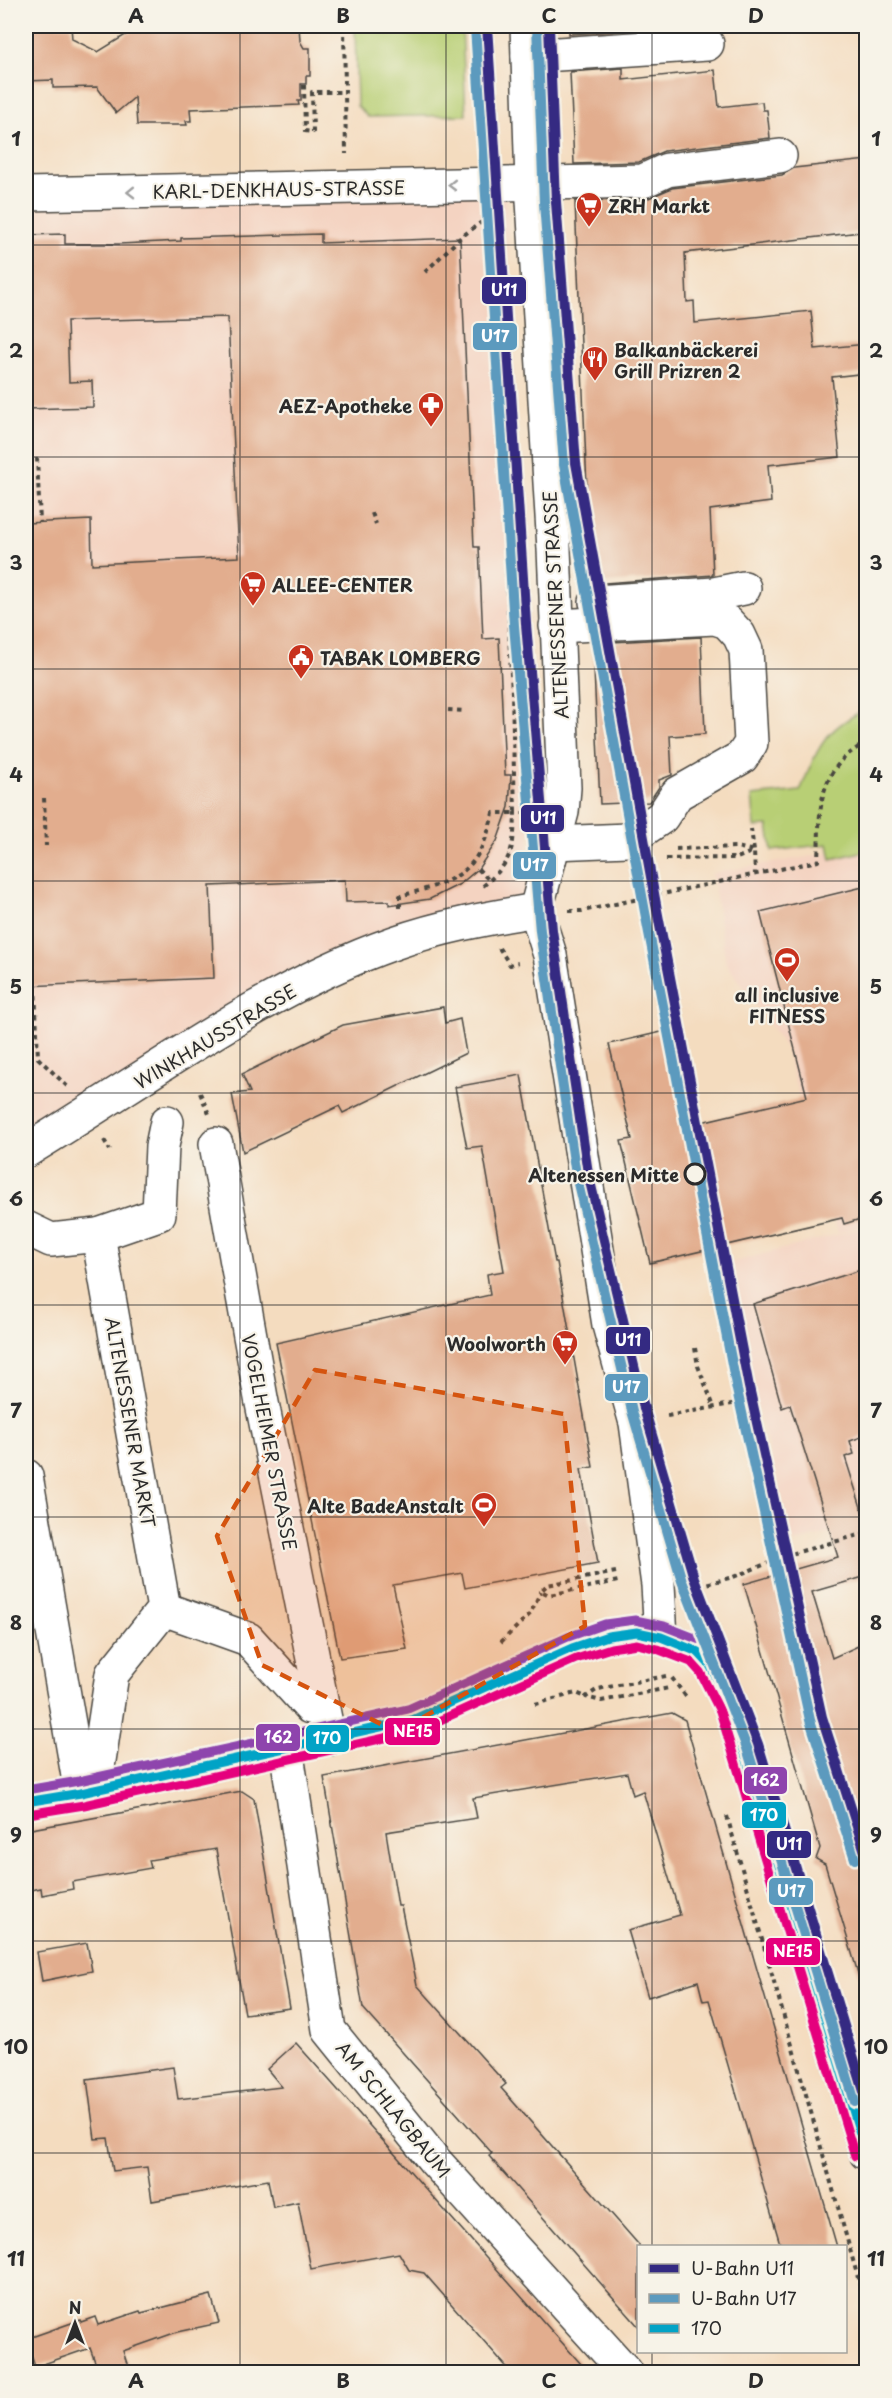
<svg xmlns="http://www.w3.org/2000/svg" width="892" height="2398" font-family="'Playpen Sans',sans-serif">
<style>
.built{fill:#f4d3c1}
.green{fill:#b8cf74;stroke:#727d50;stroke-width:1.5}
.building{fill:#e2ad8e}
.lines{fill:none;stroke-linecap:round;stroke-linejoin:round}
.minor-casing{stroke:#494641;stroke-width:36}
.major-casing{stroke:#494641;stroke-width:36}
.path{stroke:#494641;stroke-width:4;stroke-dasharray:4.5 4.5;stroke-linecap:butt}
.minor{stroke:#fff;stroke-width:33}
.major{stroke:#fff;stroke-width:33}
.bus-1-casing{stroke:#f7f3e8;stroke-width:14}
.bus-2-casing{stroke:#f7f3e8;stroke-width:14}
.bus-3-casing{stroke:#f7f3e8;stroke-width:14}
.bus-1{stroke:#02a3c6;stroke-width:9}
.bus-2{stroke:#e5007d;stroke-width:9}
.bus-3{stroke:#8e44ad;stroke-width:9}
.metro-1-casing{stroke:#f7f3e8;stroke-width:15}
.metro-2-casing{stroke:#f7f3e8;stroke-width:15}
.metro-1{stroke:#342a82;stroke-width:10}
.metro-2{stroke:#5c9abe;stroke-width:10}
.oneway{stroke:#a0a0a0}
.marked{fill:#d5540f;fill-opacity:0.2;stroke:#d5540f;stroke-width:4.5;stroke-dasharray:12 8;stroke-linejoin:round}
.grid{fill:none;stroke:#2b2b2b;stroke-width:1.5;stroke-opacity:0.55}
.stop-dot{fill:#f7f3e8;stroke:#2b2b2b;stroke-width:3}
.labels{text-anchor:middle;dominant-baseline:central;stroke-width:4.5;stroke-linejoin:round;paint-order:stroke}
.street-label{font-size:18px;fill:#2b2b2b;stroke:#f7f3e8}
.poi-label{font-size:18px;font-weight:bold;fill:#2b2b2b;stroke:#f7f3e8;text-anchor:start}
.stop-label{font-size:18px;font-weight:bold;fill:#2b2b2b;stroke:#f7f3e8;text-anchor:end}
.line-badge{stroke:#f7f3e8;stroke-width:2}
.badge-label{font-size:16px;text-anchor:middle;font-weight:bold;fill:#fff}
.neatline{fill:none;stroke:#2b2b2b;stroke-width:2}
.grid-label{font-size:20px;text-anchor:middle;font-weight:bold;fill:#2b2b2b}
</style>
<rect width="100%" height="100%" fill="#f7f3e8"/>
<filter id="ink" filterUnits="userSpaceOnUse"><feTurbulence type="fractalNoise" baseFrequency=".0167" numOctaves="2"/><feDisplacementMap in="SourceGraphic" scale="12" xChannelSelector="R" yChannelSelector="G"/><feConvolveMatrix kernelMatrix="1 2 1 2 8 2 1 2 1" color-interpolation-filters="sRGB"/></filter>
<filter id="wash" filterUnits="userSpaceOnUse"><feTurbulence type="fractalNoise" baseFrequency=".008" numOctaves="4" result="noise"/><feDisplacementMap in="SourceGraphic" scale="24" xChannelSelector="R" yChannelSelector="G"/><feGaussianBlur stdDeviation="1.35" result="paint"/><feColorMatrix in="noise" values="0 0 0 0 0 0 0 0 0 0 0 0 0 0 0 0 0 1.4 0 .05"/><feComposite in="paint" operator="in"/></filter>
<g filter="url(#wash)">
<rect width="100%" height="100%" fill="#f4dcbf"/>
<!-- built -->
<g class="built">
<polygon points="506,187 532,767 532,821 527,853 533,908 391,941 26,1147 26,200"/>
<polygon points="866,847 866,1225 838,1233 785,1047 726,963 712,873"/>
<polygon points="866,1227 866,1522 794,1543 719,1266"/>
</g>
<!-- green -->
<g class="green">
<polygon points="355,26 462,26 466,115 368,117 357,106"/>
<path d="M 866,709 L 866,851 L 831,859 L 828,844 L 772,851 L 768,826 L 755,827 L 752,796 L 800,791 C 818,748 823,730 866,709 Z"/>
</g>
<g id="blocks">
<!-- building -->
<g class="building">
<polygon points="26,26 71,26 72,39 98,52 140,26 299,26 300,41 304,48 310,48 310,76 306,76 306,84 301,84 301,101 298,101 299,105 190,109 191,121 186,121 187,125 137,125 135,97 116,113 97,87 53,88 53,80 26,81"/>
<polygon points="569,26 613,26 613,31 569,34"/>
<polygon points="623,68 623,80 715,70 719,107 762,102 763,110 767,110 770,138 664,151 639,162 574,164 570,72"/>
<polygon points="867,160 867,219 859,220 860,232 685,253 687,302 694,301 695,323 811,311 815,349 867,344 867,373 832,377 840,457 768,465 771,502 710,510 713,575 591,584 575,201 644,200 672,188 782,175 794,168"/>
<polygon points="65,234 65,244 120,244 181,241 181,238 321,234 321,243 460,238 474,547 479,547 483,639 499,638 505,775 511,775 509,807 497,841 478,869 460,884 430,899 389,905 389,901 346,902 345,880 210,886 214,978 26,986 26,523 91,520 92,564 239,557 228,317 67,321 69,382 92,381 93,407 26,409 26,235"/>
<polygon points="701,637 705,734 670,736 672,775 659,780 659,787 649,802 600,804 593,647 595,643"/>
<polygon points="867,886 867,1217 844,1224 842,1218 650,1263 621,1141 632,1139 609,1044 679,1028 701,1122 807,1097 760,912"/>
<polygon points="443,1007 445,1023 460,1019 466,1053 343,1113 339,1106 243,1152 232,1094 250,1092 242,1074 343,1025"/>
<polygon points="521,1075 555,1262 557,1262 593,1467 581,1469 598,1563 465,1588 462,1573 393,1585 407,1649 340,1658 276,1343 490,1295 487,1274 504,1271 482,1146 467,1148 455,1087"/>
<polygon points="867,1268 867,1435 850,1441 854,1454 845,1457 867,1526 867,1576 812,1592 832,1658 867,1642 867,1979 860,1980 825,1864 816,1859 820,1848 744,1584 838,1557 790,1405 782,1408 753,1304"/>
<polygon points="672,1713 685,1720 837,2247 781,2247 709,2000 703,2001 698,1981 648,1997 628,1930 680,1915 643,1791 633,1795 627,1773 473,1798 477,1818 386,1832 398,1906 401,1906 417,1985 506,2084 501,2088 639,2245 639,2327 489,2156 492,2153 363,2008 324,1777"/>
<polygon points="242,1791 254,1799 290,2008 245,2014 216,1849 149,1860 151,1868 72,1882 73,1889 42,1895 41,1888 26,1891 26,1830"/>
<polygon points="87,1943 92,1971 42,1981 37,1952"/>
<polygon points="296,2043 330,2081 589,2373 512,2373 424,2273 409,2270 399,2253 311,2269 298,2202 273,2207 268,2180 152,2201 147,2167 113,2171 108,2138 95,2139 87,2079 173,2067 178,2099 282,2087 267,2069"/>
<polygon points="211,2295 219,2323 177,2332 123,2351 130,2373 99,2373 90,2348 35,2367 26,2339 80,2320 81,2322 95,2317 98,2325 140,2311 141,2313"/>
</g>
</g>
</g>
<g filter="url(#ink)">
<use href="#blocks" fill-opacity="0" stroke="#494641" stroke-width="1.5"/>
<g class="lines">
<!-- minor casing -->
<g class="minor-casing">
<g id="minor">
<polyline points="527,26 532,184 554,549 564,788 562,812 536,910"/>
<polyline points="528,56 707,44"/>
<polyline points="26,194 643,181 667,170 780,156"/>
<polyline points="596,602 714,594 744,588"/>
<polyline points="553,843 628,840 662,817 677,794 742,757 751,743 746,650 739,635 727,622 715,618 556,626"/>
<polyline points="536,910 550,955 609,1325 636,1423 658,1585 661,1637"/>
<polyline points="216,1144 261,1398 329,1739"/>
<path d="M 26,1151 C 146,1079 261,990 394,943 C 439,927 488,918 536,910"/>
<polyline points="26,1228 51,1240 98,1235"/>
<polyline points="26,1476 81,1793"/>
<polyline points="164,1609 248,1639 310,1707"/>
<polyline points="286,1748 329,2030 434,2160 626,2372"/>
<polyline points="98,1767 112,1674 164,1609 98,1235 159,1214 162,1146 167,1122"/>
</g>
</g>
<!-- major casing -->
<g class="major-casing">
<polyline id="major" points="26,1802 81,1793 412,1720 572,1648 608,1636 637,1632 661,1637 698,1652 710,1665 731,1707 866,2153"/>
</g>
<!-- path -->
<g class="path">
<polyline points="344,26 346,154"/>
<polyline points="491,26 494,101"/>
<polyline points="304,85 305,131 313,132 312,92 344,92"/>
<polyline points="493,152 494,121"/>
<polyline points="425,272 460,238 487,218"/>
<polyline points="37,458 40,522"/>
<polyline points="372,513 376,524"/>
<polyline points="512,693 528,693"/>
<polyline points="448,710 464,711"/>
<polyline points="525,780 524,707 526,700"/>
<polyline points="44,798 46,846"/>
<polyline points="676,849 737,847 754,851 755,874"/>
<polyline points="666,859 737,858 754,851 751,829"/>
<polyline points="478,869 489,880"/>
<path d="M 483,886 C 512,862 514,849 515,813 L 528,813"/>
<path d="M 400,908 L 400,896 C 457,881 479,874 493,813 L 515,813 L 512,693 L 487,216"/>
<path d="M 569,911 L 582,911 L 818,861 C 820,812 815,769 866,743"/>
<polyline points="499,948 510,965 518,963"/>
<polyline points="35,986 38,1058 68,1087"/>
<polyline points="200,1093 209,1114"/>
<polyline points="104,1140 110,1150"/>
<polyline points="695,1348 698,1366 714,1407"/>
<polyline points="737,1403 750,1399"/>
<polyline points="667,1416 737,1403 760,1495"/>
<polyline points="616,1572 547,1585 541,1591 549,1595 618,1581"/>
<polyline points="690,1588 733,1577 791,1554 866,1533"/>
<polyline points="501,1642 530,1614 541,1591"/>
<polyline points="666,1676 598,1689 586,1697 601,1701 669,1688"/>
<polyline points="672,1678 687,1698"/>
<polyline points="535,1704 576,1693 586,1697"/>
<polyline points="727,1816 866,2306"/>
</g>
<!-- minor -->
<use href="#minor" class="minor"/>
<!-- major -->
<use href="#major" class="major"/>
<!-- bus-1 casing -->
<g class="bus-1-casing">
<polyline id="bus-1" points="26,1802 81,1793 412,1720 572,1648 608,1636 637,1632 661,1637 698,1652 710,1665 731,1707 866,2153"/>
</g>
<!-- bus-2 casing -->
<g class="bus-2-casing">
<polyline id="bus-2" points="28,1814 84,1805 416,1731 576,1659 611,1648 637,1644 657,1649 691,1662 700,1672 720,1711 855,2156"/>
</g>
<!-- bus-3 casing -->
<g class="bus-3-casing">
<polyline id="bus-3" points="26,1790 79,1781 408,1709 568,1637 605,1624 635,1620 664,1626 705,1642 720,1659 742,1703 866,2113"/>
</g>
<!-- bus-1 -->
<use href="#bus-1" class="bus-1"/>
<!-- bus-2 -->
<use href="#bus-2" class="bus-2"/>
<!-- bus-3 -->
<use href="#bus-3" class="bus-3"/>
<!-- metro-1 casing -->
<g class="metro-1-casing">
<g id="metro-1">
<polyline points="487,26 526,624 552,930 588,1173 644,1408 694,1578 758,1744 866,2098"/>
<polyline points="549,26 556,202 576,463 657,910 749,1387 822,1717 866,1855"/>
</g>
</g>
<!-- metro-2 casing -->
<g class="metro-2-casing">
<g id="metro-2">
<polyline points="537,26 544,203 564,465 645,912 737,1390 810,1720 855,1859"/>
<polyline points="475,27 514,625 540,931 576,1175 632,1411 682,1581 747,1748 855,2102"/>
</g>
</g>
<!-- metro-1 -->
<use href="#metro-1" class="metro-1"/>
<!-- metro-2 -->
<use href="#metro-2" class="metro-2"/>
</g>
<!-- one-way arrows -->
<defs><path id="oneway-chevron" d="M-2-3.5L2.5 0L-2 3.5" fill="none" stroke-width="1.6" stroke-linecap="round" stroke-linejoin="round" transform="scale(1.5)"/></defs>
<g class="oneway">
<use href="#oneway-chevron" transform="translate(452 185) rotate(179)"/>
<use href="#oneway-chevron" transform="translate(131 192) rotate(179)"/>
</g>
</g>
<!-- marked area -->
<path class="marked" d="M 315,1370 L 564,1414 L 585,1626 L 397,1732 L 262,1665 L 217,1536 Z"/>
<!-- grid -->
<path class="grid" d="M 240,26 L 240,2372M 446,26 L 446,2372M 652,26 L 652,2246M 26,245 L 866,245M 26,457 L 866,457M 26,669 L 866,669M 26,881 L 866,881M 26,1093 L 866,1093M 26,1305 L 866,1305M 26,1517 L 866,1517M 26,1729 L 866,1729M 26,1941 L 866,1941M 26,2153 L 866,2153M 652,2352 L 652,2372"/>
<!-- icons -->
<defs>
<g id="supermarket-pin" transform="scale(1.35)"><path d="M0 17L-7.5 6A9.5 9.5 0 1 1 7.5 6Z" fill="#c8321e" stroke="#f7f3e8"/><path d="M-6-5.5h2.5l.6 2H6L4.5 2H-2.5L-4.4-4H-6ZM-1.5 3.2a1.3 1.3 0 1 0 .1 0ZM3 3.2a1.3 1.3 0 1 0 .1 0Z" fill="#fff"/></g>
<g id="restaurant-pin" transform="scale(1.35)"><path d="M0 17L-7.5 6A9.5 9.5 0 1 1 7.5 6Z" fill="#c8321e" stroke="#f7f3e8"/><path d="M-5-6h1v4h1v-4h1v4h1v-4h1v5L-1.5 .5V6h-2V.5L-5-1ZM5-6V6H3V1.5H1.5Q1.5-4 5-6Z" fill="#fff"/></g>
<g id="pharmacy-pin" transform="scale(1.35)"><path d="M0 17L-7.5 6A9.5 9.5 0 1 1 7.5 6Z" fill="#c8321e" stroke="#f7f3e8"/><path d="M-2-6h4v4h4v4h-4v4h-4v-4h-4v-4h4Z" fill="#fff"/></g>
<g id="civic-pin" transform="scale(1.35)"><path d="M0 17L-7.5 6A9.5 9.5 0 1 1 7.5 6Z" fill="#c8321e" stroke="#f7f3e8"/><path d="M-.6-6.5H3V-4.5H.6V-3L4-1V1h2V6H-6V1h2V-1L-.6-3ZM-1.2 2.5V6h2.4V2.5Z" fill="#fff"/></g>
<g id="stadium-pin" transform="scale(1.35)"><path d="M0 17L-7.5 6A9.5 9.5 0 1 1 7.5 6Z" fill="#c8321e" stroke="#f7f3e8"/><path d="M0-5a6.5 5 0 1 0 0 10a6.5 5 0 1 0 0-10ZM-3.5-1.8h7v3.6h-7Z" fill="#fff"/></g>
</defs>
<g fill-rule="evenodd">
<use href="#supermarket-pin" x="589" y="205"/>
<use href="#restaurant-pin" x="595" y="359"/>
<use href="#pharmacy-pin" x="431" y="405"/>
<use href="#supermarket-pin" x="253" y="584"/>
<use href="#civic-pin" x="301" y="657"/>
<use href="#stadium-pin" x="787" y="960"/>
<use href="#supermarket-pin" x="565" y="1343"/>
<use href="#stadium-pin" x="484" y="1505"/>
</g>
<!-- markers -->
<circle class="stop-dot" cx="695" cy="1174" r="10"/>
<g class="labels">
<!-- street labels -->
<g class="street-label">
<text transform="translate(279 189) rotate(-1)">KARL-DENKHAUS-STRASSE</text>
<text transform="translate(555 605) rotate(-93)">ALTENESSENER STRASSE</text>
<text transform="translate(215 1036) rotate(-31)">WINKHAUSSTRASSE</text>
<text transform="translate(131 1422) rotate(80)">ALTENESSENER MARKT</text>
<text transform="translate(270 1442) rotate(79)">VOGELHEIMER STRASSE</text>
<text transform="translate(394 2109) rotate(51)">AM SCHLAGBAUM</text>
</g>
<!-- poi labels -->
<g class="poi-label">
<text x="608" y="205">ZRH Markt</text>
<text x="614" y="349">Balkanbäckerei<tspan x="614" dy="21">Grill Prizren 2</tspan></text>
<text x="412" y="405" text-anchor="end">AEZ-Apotheke</text>
<text x="272" y="584">ALLEE-CENTER</text>
<text x="320" y="657">TABAK LOMBERG</text>
<text x="787" y="994" text-anchor="middle">all inclusive<tspan x="787" dy="21">FITNESS</tspan></text>
<text x="546" y="1343" text-anchor="end">Woolworth</text>
<text x="464" y="1505" text-anchor="end">Alte BadeAnstalt</text>
</g>
<!-- stop labels -->
<g class="stop-label">
<text x="679" y="1174">Altenessen Mitte</text>
</g>
</g>
<g class="line-badge">
<rect x="481" y="276" width="46" height="29" rx="6" fill="#342a82"/>
<rect x="472" y="322" width="46" height="29" rx="6" fill="#5c9abe"/>
<rect x="520" y="804" width="45" height="29" rx="6" fill="#342a82"/>
<rect x="512" y="851" width="45" height="29" rx="6" fill="#5c9abe"/>
<rect x="605" y="1326" width="46" height="29" rx="6" fill="#342a82"/>
<rect x="604" y="1373" width="45" height="29" rx="6" fill="#5c9abe"/>
<rect x="384" y="1717" width="57" height="29" rx="6" fill="#e5007d"/>
<rect x="255" y="1723" width="46" height="29" rx="6" fill="#8e44ad"/>
<rect x="305" y="1724" width="45" height="29" rx="6" fill="#02a3c6"/>
<rect x="743" y="1766" width="45" height="29" rx="6" fill="#8e44ad"/>
<rect x="741" y="1801" width="46" height="28" rx="6" fill="#02a3c6"/>
<rect x="766" y="1830" width="46" height="29" rx="6" fill="#342a82"/>
<rect x="768" y="1877" width="46" height="29" rx="6" fill="#5c9abe"/>
<rect x="765" y="1937" width="56" height="29" rx="6" fill="#e5007d"/>
</g>
<g class="badge-label">
<text x="504" y="296">U11</text>
<text x="495" y="342">U17</text>
<text x="543" y="824">U11</text>
<text x="534" y="871">U17</text>
<text x="628" y="1346">U11</text>
<text x="626" y="1393">U17</text>
<text x="413" y="1737">NE15</text>
<text x="278" y="1743">162</text>
<text x="327" y="1744">170</text>
<text x="765" y="1786">162</text>
<text x="764" y="1821">170</text>
<text x="789" y="1850">U11</text>
<text x="791" y="1897">U17</text>
<text x="793" y="1957">NE15</text>
</g>
<!-- margin -->
<rect width="892" height="2398" fill="none" stroke="#f7f3e8" stroke-width="66"/>
<!-- legend -->
<rect x="637" y="2245" width="210" height="108" fill="#f7f3e8" stroke="#a5a39c" stroke-width="1.5"/>
<rect x="649" y="2264" width="30" height="9" fill="#342a82" stroke="#a5a39c" stroke-width="1.5"/>
<text x="691" y="2275" font-size="18" fill="#2b2b2b">U-Bahn U11</text>
<rect x="649" y="2294" width="30" height="9" fill="#5c9abe" stroke="#a5a39c" stroke-width="1.5"/>
<text x="691" y="2305" font-size="18" fill="#2b2b2b">U-Bahn U17</text>
<rect x="649" y="2324" width="30" height="9" fill="#02a3c6" stroke="#a5a39c" stroke-width="1.5"/>
<text x="691" y="2335" font-size="18" fill="#2b2b2b">170</text>
<!-- north arrow -->
<g transform="translate(75 2323)" stroke="#f7f3e8" stroke-width="4.5" paint-order="stroke">
<path d="M0-4.5L10 22L0 15L-10 22Z" fill="#2b2b2b"/>
<text y="-9" font-size="16" font-weight="bold" text-anchor="middle" fill="#2b2b2b">N</text>
</g>
<rect x="33" y="33" width="826" height="2332" class="neatline"/>
<g class="grid-label">
<text x="136" y="23">A</text>
<text x="343" y="23">B</text>
<text x="549" y="23">C</text>
<text x="756" y="23">D</text>
<text x="16" y="146">1</text>
<text x="876" y="146">1</text>
<text x="16" y="358">2</text>
<text x="876" y="358">2</text>
<text x="16" y="570">3</text>
<text x="876" y="570">3</text>
<text x="16" y="782">4</text>
<text x="876" y="782">4</text>
<text x="16" y="994">5</text>
<text x="876" y="994">5</text>
<text x="16" y="1206">6</text>
<text x="876" y="1206">6</text>
<text x="16" y="1418">7</text>
<text x="876" y="1418">7</text>
<text x="16" y="1630">8</text>
<text x="876" y="1630">8</text>
<text x="16" y="1842">9</text>
<text x="876" y="1842">9</text>
<text x="16" y="2054">10</text>
<text x="876" y="2054">10</text>
<text x="16" y="2266">11</text>
<text x="876" y="2266">11</text>
<text x="136" y="2388">A</text>
<text x="343" y="2388">B</text>
<text x="549" y="2388">C</text>
<text x="756" y="2388">D</text>
</g>
</svg>
